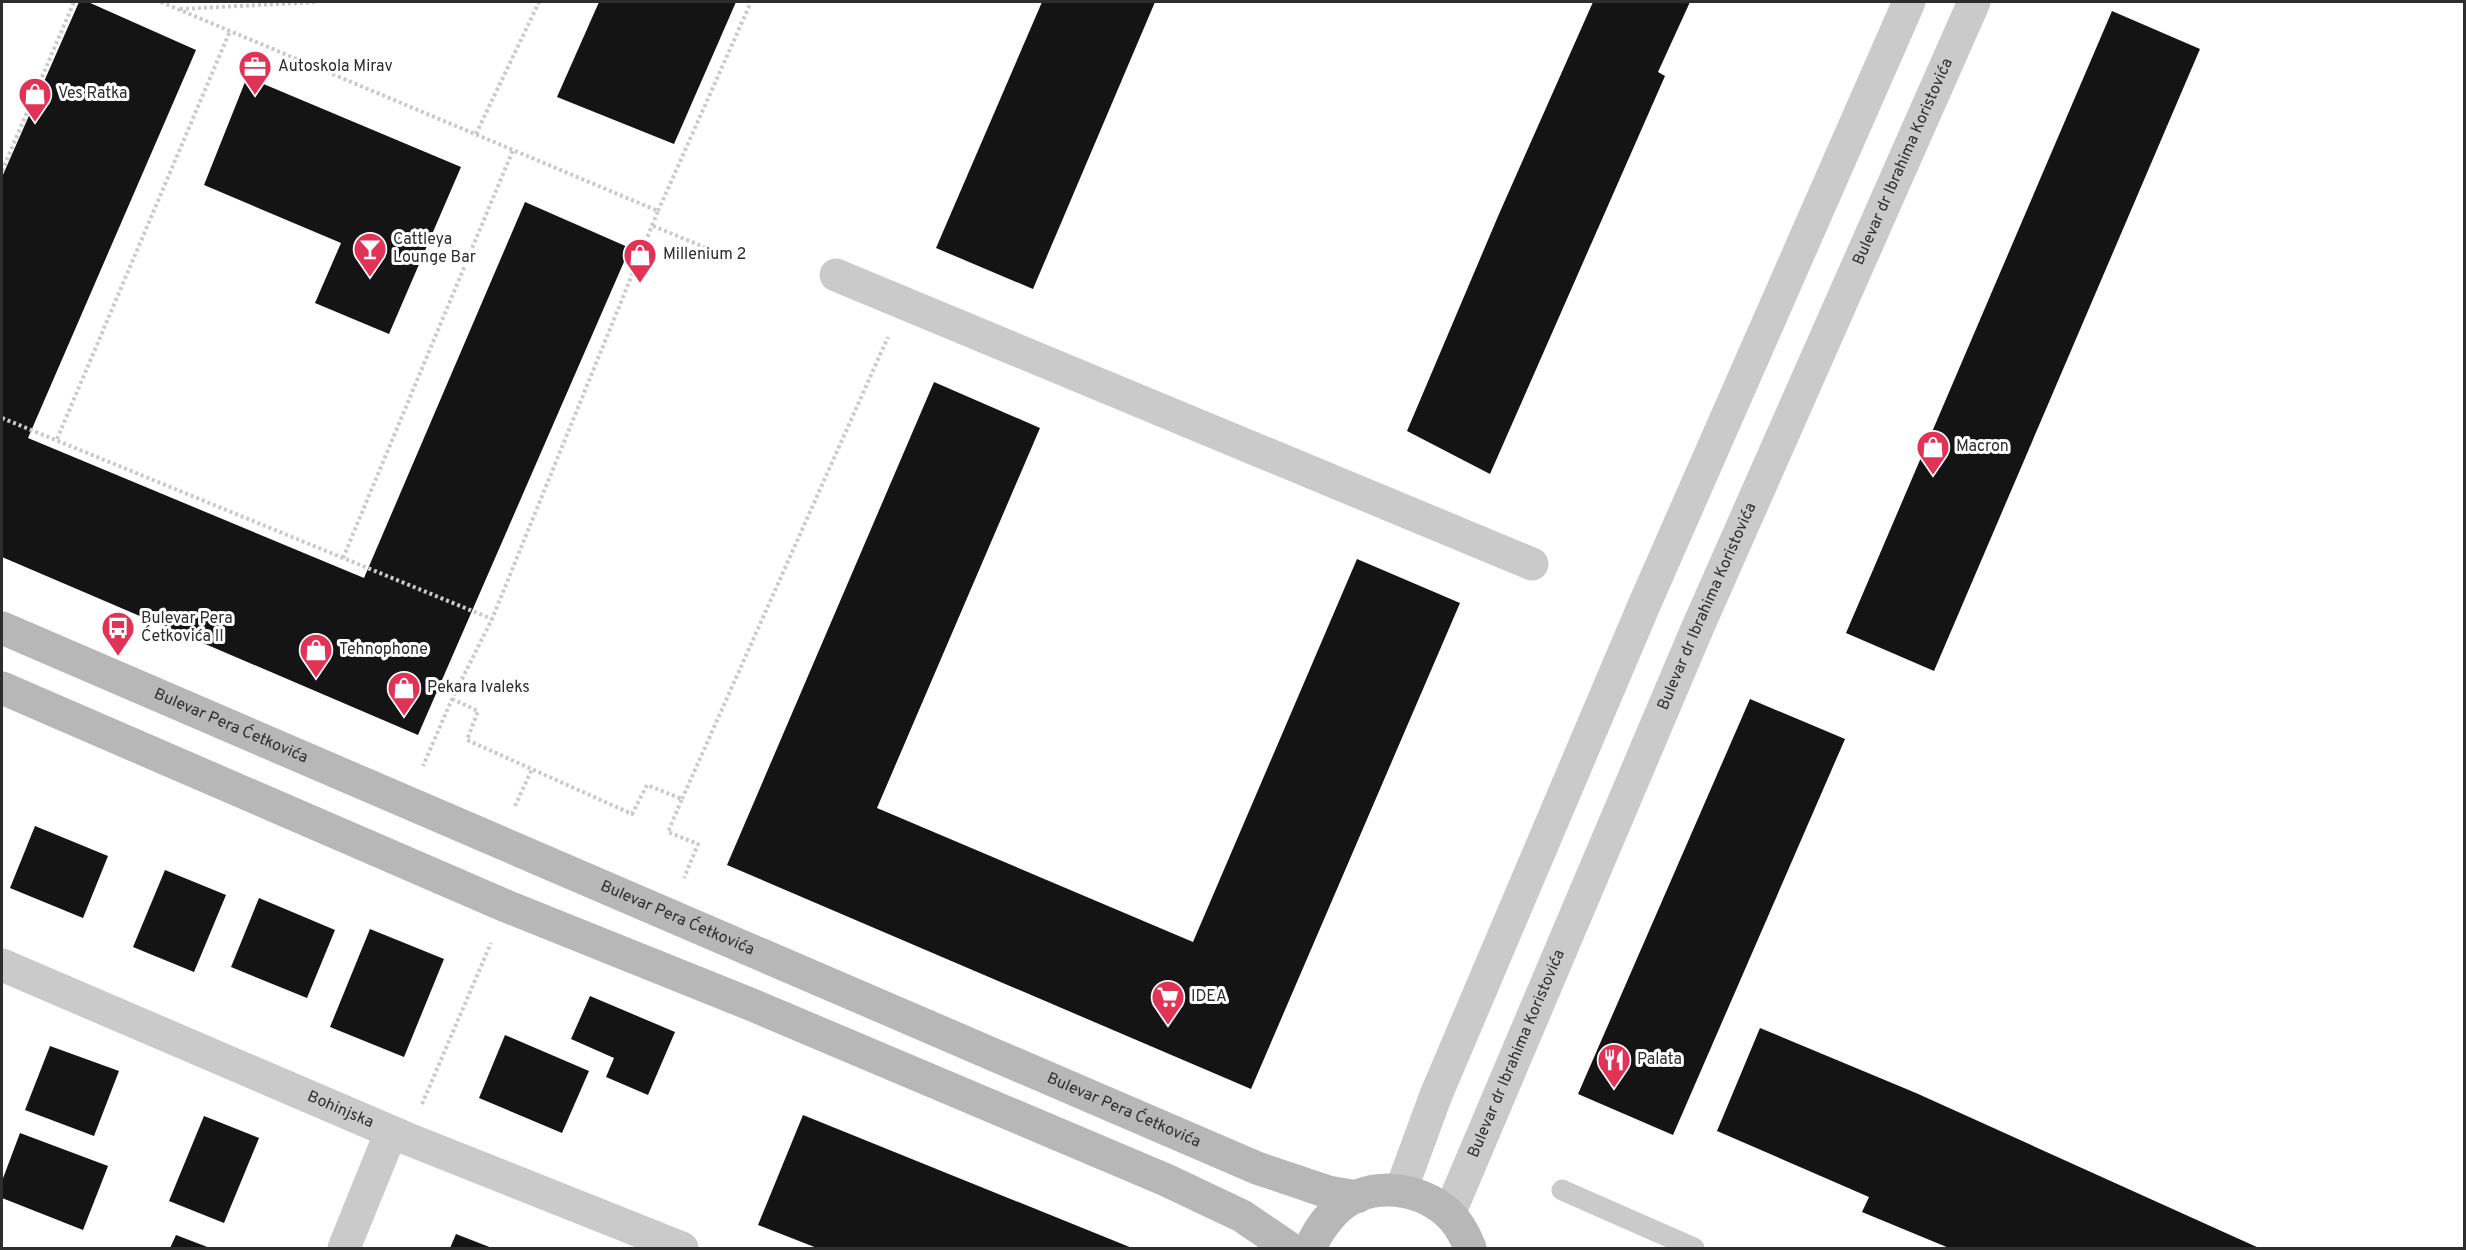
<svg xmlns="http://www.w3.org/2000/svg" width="2466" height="1250" font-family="Overpass,sans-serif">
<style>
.building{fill:#141414}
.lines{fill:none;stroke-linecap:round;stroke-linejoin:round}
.path{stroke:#cacaca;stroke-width:4;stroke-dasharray:3 3;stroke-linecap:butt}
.lane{stroke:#cacaca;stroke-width:21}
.street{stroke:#cacaca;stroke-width:33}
.secondary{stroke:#b7b7b7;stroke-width:33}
.labels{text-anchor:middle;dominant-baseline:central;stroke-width:6;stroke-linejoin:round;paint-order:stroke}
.poi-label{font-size:16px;fill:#2d2d2d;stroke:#fff;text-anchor:start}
.street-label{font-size:16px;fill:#2d2d2d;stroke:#fff}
</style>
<rect width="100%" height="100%" fill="#fff"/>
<!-- building -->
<g class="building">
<polygon points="79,2 88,2 196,50 28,438 364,578 525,202 630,248 418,735 2,557 2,177"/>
<polygon points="599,2 736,2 674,144 557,97"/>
<polygon points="1042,2 1155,2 1033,289 936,248"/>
<polygon points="1593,2 1690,2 1658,72 1665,76 1490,474 1407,431 1499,214"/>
<polygon points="2112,11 2200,49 1934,671 1846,633"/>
<polygon points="247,77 461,167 389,334 315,303 341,243 204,185"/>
<polygon points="934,382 1040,428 877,808 1193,942 1357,559 1460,603 1251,1089 727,865"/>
<polygon points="1750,699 1845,739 1673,1135 1578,1094"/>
<polygon points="35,826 108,856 83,918 10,888"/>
<polygon points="165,870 226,895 194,972 133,947"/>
<polygon points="259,898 335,930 307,998 231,967"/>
<polygon points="370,929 444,959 404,1057 330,1027"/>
<polygon points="590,996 675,1032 648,1095 606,1077 614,1058 571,1039"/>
<polygon points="1760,1028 1916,1093 2259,1248 1949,1248 1862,1212 1869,1197 1717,1131"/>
<polygon points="505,1035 589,1071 562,1133 479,1098"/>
<polygon points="50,1046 119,1071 94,1136 25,1110"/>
<polygon points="803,1115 1132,1248 817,1248 758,1225"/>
<polygon points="204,1116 259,1138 224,1223 169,1201"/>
<polygon points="20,1133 108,1166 83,1230 2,1198 2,1181"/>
<polygon points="456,1234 492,1248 450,1248"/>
<polygon points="176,1235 210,1248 170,1248"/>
</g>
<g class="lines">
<!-- path -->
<g class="path">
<polyline points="161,2 658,211 492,619 452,699 423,766"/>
<polyline points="180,9 317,2"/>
<polyline points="476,134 539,2"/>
<polyline points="2,171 74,2"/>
<polyline points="658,211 751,2"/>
<polyline points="653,226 709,249"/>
<polyline points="2,418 492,619"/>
<polyline points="57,439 230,31"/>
<polyline points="343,558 513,150"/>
<polyline points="452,699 478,711 467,740 632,814 647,785 682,799 668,832 698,844 684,878"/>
<polyline points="682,799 888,337"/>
<polyline points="515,806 532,769"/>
<polyline points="422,1104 491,943"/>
</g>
<!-- lane -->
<polyline class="lane" points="1562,1190 1694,1248"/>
<!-- street -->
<g class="street">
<polyline points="836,275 1532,564"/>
<path id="s1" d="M 2,965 L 408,1139 L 682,1248"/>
<polyline points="1401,1190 1436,1095 1645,603 1909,2"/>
<path id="s2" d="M 1449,1214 L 1697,629 L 1974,2"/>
<polyline points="344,1248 391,1132"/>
</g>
<!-- secondary -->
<g class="secondary">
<path id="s3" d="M 2,628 L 1257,1168 L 1328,1192 L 1357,1197"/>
<polyline points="2,688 506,906 750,1004 1166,1180 1242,1216 1289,1248"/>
<path d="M 1311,1248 C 1315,1235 1324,1223 1333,1213 C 1364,1180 1416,1185 1448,1213 C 1459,1223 1465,1235 1470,1248"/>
</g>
</g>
<!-- icons -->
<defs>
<g id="office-pin" transform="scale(1.725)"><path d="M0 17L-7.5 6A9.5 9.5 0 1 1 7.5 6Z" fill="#e03356" stroke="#fff"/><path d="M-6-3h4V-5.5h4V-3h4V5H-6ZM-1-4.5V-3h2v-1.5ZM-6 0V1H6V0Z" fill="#fff"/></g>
<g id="shop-pin" transform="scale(1.725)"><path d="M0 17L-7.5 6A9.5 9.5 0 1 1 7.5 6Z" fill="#e03356" stroke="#fff"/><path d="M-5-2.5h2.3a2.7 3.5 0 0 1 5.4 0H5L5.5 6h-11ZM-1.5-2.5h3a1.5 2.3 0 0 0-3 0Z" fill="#fff"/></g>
<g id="bar-pin" transform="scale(1.725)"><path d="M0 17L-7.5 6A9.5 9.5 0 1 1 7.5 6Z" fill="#e03356" stroke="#fff"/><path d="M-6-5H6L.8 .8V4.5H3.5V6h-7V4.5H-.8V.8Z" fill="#fff"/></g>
<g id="bus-pin" transform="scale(1.725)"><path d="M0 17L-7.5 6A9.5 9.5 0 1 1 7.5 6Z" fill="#e03356" stroke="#fff"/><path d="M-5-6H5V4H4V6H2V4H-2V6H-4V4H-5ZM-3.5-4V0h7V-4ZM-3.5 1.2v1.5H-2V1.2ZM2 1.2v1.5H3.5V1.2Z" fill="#fff"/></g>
<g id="supermarket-pin" transform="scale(1.725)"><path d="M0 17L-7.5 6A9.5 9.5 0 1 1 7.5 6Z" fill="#e03356" stroke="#fff"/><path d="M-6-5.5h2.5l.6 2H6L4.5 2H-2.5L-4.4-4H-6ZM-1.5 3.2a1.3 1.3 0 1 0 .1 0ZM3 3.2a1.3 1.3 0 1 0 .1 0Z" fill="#fff"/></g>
<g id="restaurant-pin" transform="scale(1.725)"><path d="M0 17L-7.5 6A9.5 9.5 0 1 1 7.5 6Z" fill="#e03356" stroke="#fff"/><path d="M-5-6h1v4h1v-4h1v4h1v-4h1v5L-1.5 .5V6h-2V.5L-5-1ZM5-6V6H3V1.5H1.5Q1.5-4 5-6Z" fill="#fff"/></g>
</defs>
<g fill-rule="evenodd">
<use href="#office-pin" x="255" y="67"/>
<use href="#shop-pin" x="35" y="94"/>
<use href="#bar-pin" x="370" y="249"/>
<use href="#shop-pin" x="640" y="255"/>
<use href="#shop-pin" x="1933" y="447"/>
<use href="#bus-pin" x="118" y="628"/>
<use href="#shop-pin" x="316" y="650"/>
<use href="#shop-pin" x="404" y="688"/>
<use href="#supermarket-pin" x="1168" y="997"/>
<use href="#restaurant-pin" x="1614" y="1060"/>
</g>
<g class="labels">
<!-- poi labels -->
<g class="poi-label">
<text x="278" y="67">Autoskola Mirav</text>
<text x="58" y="94">Ves Ratka</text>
<text x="393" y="240">Cattleya<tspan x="393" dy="18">Lounge Bar</tspan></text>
<text x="663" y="255">Millenium 2</text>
<text x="1956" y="447">Macron</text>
<text x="141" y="619">Bulevar Pera<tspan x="141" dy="18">Ćetkovića II</tspan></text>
<text x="339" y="650">Tehnophone</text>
<text x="427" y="688">Pekara Ivaleks</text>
<text x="1191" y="997">IDEA</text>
<text x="1637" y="1060">Palata</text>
</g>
<!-- street labels -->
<g class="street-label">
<text stroke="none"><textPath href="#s2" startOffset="1146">Bulevar dr Ibrahima Koristovića</textPath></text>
<text stroke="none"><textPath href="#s2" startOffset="660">Bulevar dr Ibrahima Koristovića</textPath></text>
<text stroke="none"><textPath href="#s3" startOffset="249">Bulevar Pera Ćetkovića</textPath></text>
<text stroke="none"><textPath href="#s3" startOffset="735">Bulevar Pera Ćetkovića</textPath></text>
<text stroke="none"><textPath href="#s2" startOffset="174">Bulevar dr Ibrahima Koristovića</textPath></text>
<text stroke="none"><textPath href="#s1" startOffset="368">Bohinjska</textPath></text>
<text stroke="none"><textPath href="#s3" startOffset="1221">Bulevar Pera Ćetkovića</textPath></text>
</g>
</g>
<!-- border -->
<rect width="2466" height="1250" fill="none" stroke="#2d2d2d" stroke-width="6"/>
</svg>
